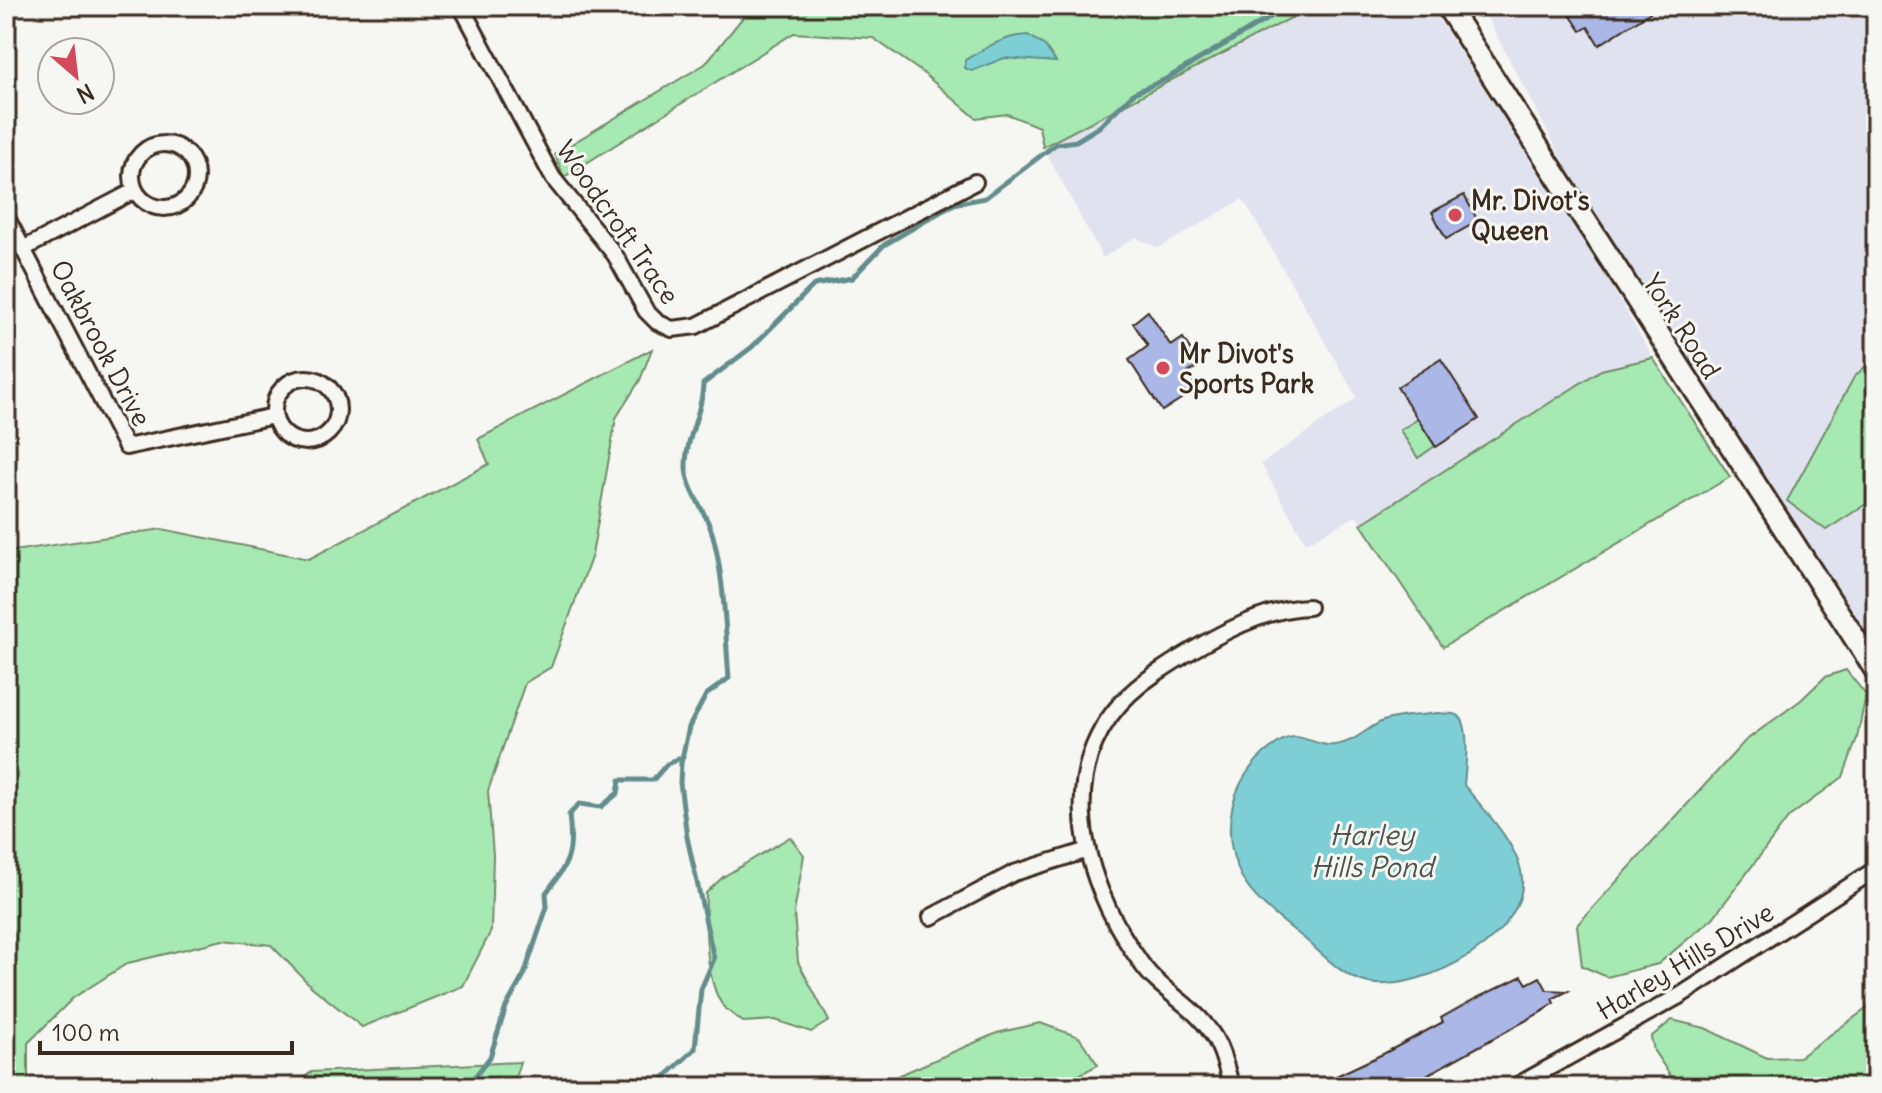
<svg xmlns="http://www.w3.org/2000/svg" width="1882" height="1093" font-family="Delius,sans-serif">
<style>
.built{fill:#e0e3ef}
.green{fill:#a7e9b3;stroke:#718a68;stroke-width:2}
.water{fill:#7ecfd5;stroke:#638d8c;stroke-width:2}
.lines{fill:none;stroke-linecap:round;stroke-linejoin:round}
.stream{stroke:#638d8c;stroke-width:5}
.building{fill:#abb7e7;stroke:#3b2a1e;stroke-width:2}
.street-casing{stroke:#3b2a1e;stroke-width:20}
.secondary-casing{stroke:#3b2a1e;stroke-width:26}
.street{stroke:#f6f6f2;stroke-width:14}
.secondary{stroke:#f6f6f2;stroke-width:20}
.poi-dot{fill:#d1495b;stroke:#f6f6f2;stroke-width:3}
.labels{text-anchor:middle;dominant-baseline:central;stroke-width:6;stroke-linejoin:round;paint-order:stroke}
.poi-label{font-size:26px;font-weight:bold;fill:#3b2a1e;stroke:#f6f6f2;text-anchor:start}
.street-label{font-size:26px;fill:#3b2a1e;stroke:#f6f6f2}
.water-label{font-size:28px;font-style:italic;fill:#4c534c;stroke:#f6f6f2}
</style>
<rect width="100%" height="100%" fill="#f6f6f2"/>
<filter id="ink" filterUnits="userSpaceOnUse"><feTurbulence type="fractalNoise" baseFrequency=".0125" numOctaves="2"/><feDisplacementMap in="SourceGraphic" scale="16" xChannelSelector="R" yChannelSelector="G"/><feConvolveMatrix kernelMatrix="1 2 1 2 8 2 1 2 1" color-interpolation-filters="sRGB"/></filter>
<g filter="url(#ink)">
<!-- built -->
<g class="built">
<polygon points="1315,6 1430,6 1596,259 1653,358 1601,370 1361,524 1356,516 1306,543 1261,464 1357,398 1243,199 1159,248 1135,237 1103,258 1043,147"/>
<polygon points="1481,6 1876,6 1876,653 1601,233"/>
</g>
<!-- green -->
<g class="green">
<polygon points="752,6 1314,6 1043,147 1039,127 1007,114 976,118 923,73 873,38 794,33 564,177 555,154 705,64"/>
<polygon points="652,349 640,380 616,418 592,555 551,667 525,683 488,791 493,855 491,931 463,986 362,1027 312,987 271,945 223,940 128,963 73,998 28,1043 28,1087 6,1087 6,552 162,529 309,559 489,464 478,439"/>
<polygon points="1876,356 1876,492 1866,504 1826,530 1787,501 1854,377"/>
<polygon points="1653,358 1730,477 1443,647 1361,524 1601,370"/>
<polygon points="1418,419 1435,446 1418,458 1400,430"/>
<polygon points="1846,670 1866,695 1857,738 1843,777 1789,817 1713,918 1658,964 1607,977 1582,966 1577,925 1745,741 1801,700 1825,677"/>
<path d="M 790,837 L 804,855 L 794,913 L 798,962 L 829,1021 L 811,1032 L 775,1020 L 743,1022 C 737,1017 728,1012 723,1006 C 705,981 705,923 706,893 L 723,877 Z"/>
<polygon points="1876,1002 1876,1074 1850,1087 1678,1087 1654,1051 1651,1037 1672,1020 1705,1028 1767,1058 1799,1057"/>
<polygon points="1040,1023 1079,1037 1098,1065 1056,1087 872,1087 997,1033"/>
<polygon points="520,1062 512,1087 294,1087 311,1072"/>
</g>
<!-- water -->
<g class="water">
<path d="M 1028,35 L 1045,46 L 1056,62 L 1004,58 L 972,71 L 965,68 L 965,60 C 985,48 1004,36 1028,35 Z"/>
<path d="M 1437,713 C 1443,714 1452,713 1457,715 C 1472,722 1465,771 1464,785 C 1483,809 1514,840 1521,871 C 1535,934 1423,993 1369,983 C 1344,978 1323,955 1305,939 C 1285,923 1262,907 1247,886 C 1214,836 1230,769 1283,740 C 1300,730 1317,748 1335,745 C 1354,743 1367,728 1383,721 C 1400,715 1420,716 1437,713 Z"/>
</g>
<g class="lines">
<!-- stream -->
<g class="stream">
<path d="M 467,1087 L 490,1057 L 506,1007 L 524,975 L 547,907 L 546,893 C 569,862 574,855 569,815 L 579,804 L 601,807 L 618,793 L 620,780 L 653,780 L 667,764 L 683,757"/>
<path d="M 654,1087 L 695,1049 L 701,989 L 714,959 L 687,837 L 680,783 L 681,763 L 689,727 L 706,695 L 729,678 C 725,631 725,582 713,536 C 708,514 687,490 686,468 C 685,438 703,412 703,384 L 752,347 L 814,285 L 852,278 L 884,245 L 954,204 L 985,198 L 1056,144 L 1076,141 L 1099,127 L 1134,93 L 1166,79 L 1289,6"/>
</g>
</g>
<!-- building -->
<g class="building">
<polygon points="1564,6 1660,6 1599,45 1588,27 1581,31"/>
<polygon points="1464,195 1478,221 1446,239 1432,212"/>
<polygon points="1148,311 1171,346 1183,338 1200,365 1188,373 1198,388 1162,411 1129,360 1148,346 1133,323"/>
<polygon points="1441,359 1479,419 1436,447 1397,387"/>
<polygon points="1522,976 1527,984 1540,977 1547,990 1568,991 1552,999 1554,1003 1545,1010 1405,1087 1313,1087 1385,1053 1443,1022 1441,1018 1473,1000"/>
</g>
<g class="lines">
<!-- street casing -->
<g class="street-casing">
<g id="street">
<polyline points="461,6 553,178 615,255 646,311 657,322 672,329 696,326 975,182"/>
<circle cx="164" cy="176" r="32"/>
<polyline points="6,216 126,447 274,416"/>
<polyline points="23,249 134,191"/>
<circle cx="306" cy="410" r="32"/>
<polyline points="931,917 1014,873 1085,851"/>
<path d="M 1232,1087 C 1226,1068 1222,1047 1210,1031 C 1192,1004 1159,990 1141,963 C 1076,873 1046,747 1155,674 C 1197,646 1258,608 1309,607"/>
<polyline points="1514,1087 1681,995 1876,869"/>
</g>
</g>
<!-- secondary casing -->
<g class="secondary-casing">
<polyline id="secondary" points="1447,6 1876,671"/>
</g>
<!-- street -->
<use href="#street" class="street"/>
<!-- secondary -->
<use href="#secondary" class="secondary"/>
</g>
</g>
<!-- markers -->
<g class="poi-dot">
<circle cx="1455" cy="215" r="8"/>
<circle cx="1163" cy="368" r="8"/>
</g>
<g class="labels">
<!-- poi labels -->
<g class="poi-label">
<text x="1471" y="200">Mr. Divot's<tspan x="1471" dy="30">Queen</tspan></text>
<text x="1179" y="353">Mr Divot's<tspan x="1179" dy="30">Sports Park</tspan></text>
</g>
<!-- street labels -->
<g class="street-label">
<text transform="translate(618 222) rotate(55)">Woodcroft Trace</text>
<text transform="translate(1682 326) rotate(57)">York Road</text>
<text transform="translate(101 343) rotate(62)">Oakbrook Drive</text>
<text transform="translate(1685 961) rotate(-31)">Harley Hills Drive</text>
</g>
<!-- water labels -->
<g class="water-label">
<text x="1372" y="835">Harley<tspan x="1372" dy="32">Hills Pond</tspan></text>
</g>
</g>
<!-- margin -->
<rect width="1882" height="1093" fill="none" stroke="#f6f6f2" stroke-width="32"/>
<rect x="16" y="16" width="1850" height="1061" fill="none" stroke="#3b2a1e" stroke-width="3" filter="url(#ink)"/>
<!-- north arrow -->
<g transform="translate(76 76) rotate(152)"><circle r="38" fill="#f6f6f2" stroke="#aba49d" stroke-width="2"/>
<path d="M0-6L14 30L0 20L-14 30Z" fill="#d1495b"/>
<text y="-12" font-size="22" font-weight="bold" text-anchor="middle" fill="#3b2a1e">N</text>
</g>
<!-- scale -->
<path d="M40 1041v12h252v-12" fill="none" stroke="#3b2a1e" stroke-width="4"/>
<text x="52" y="1041" font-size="24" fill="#3b2a1e" stroke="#f6f6f2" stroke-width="6" paint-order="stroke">100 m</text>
</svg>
